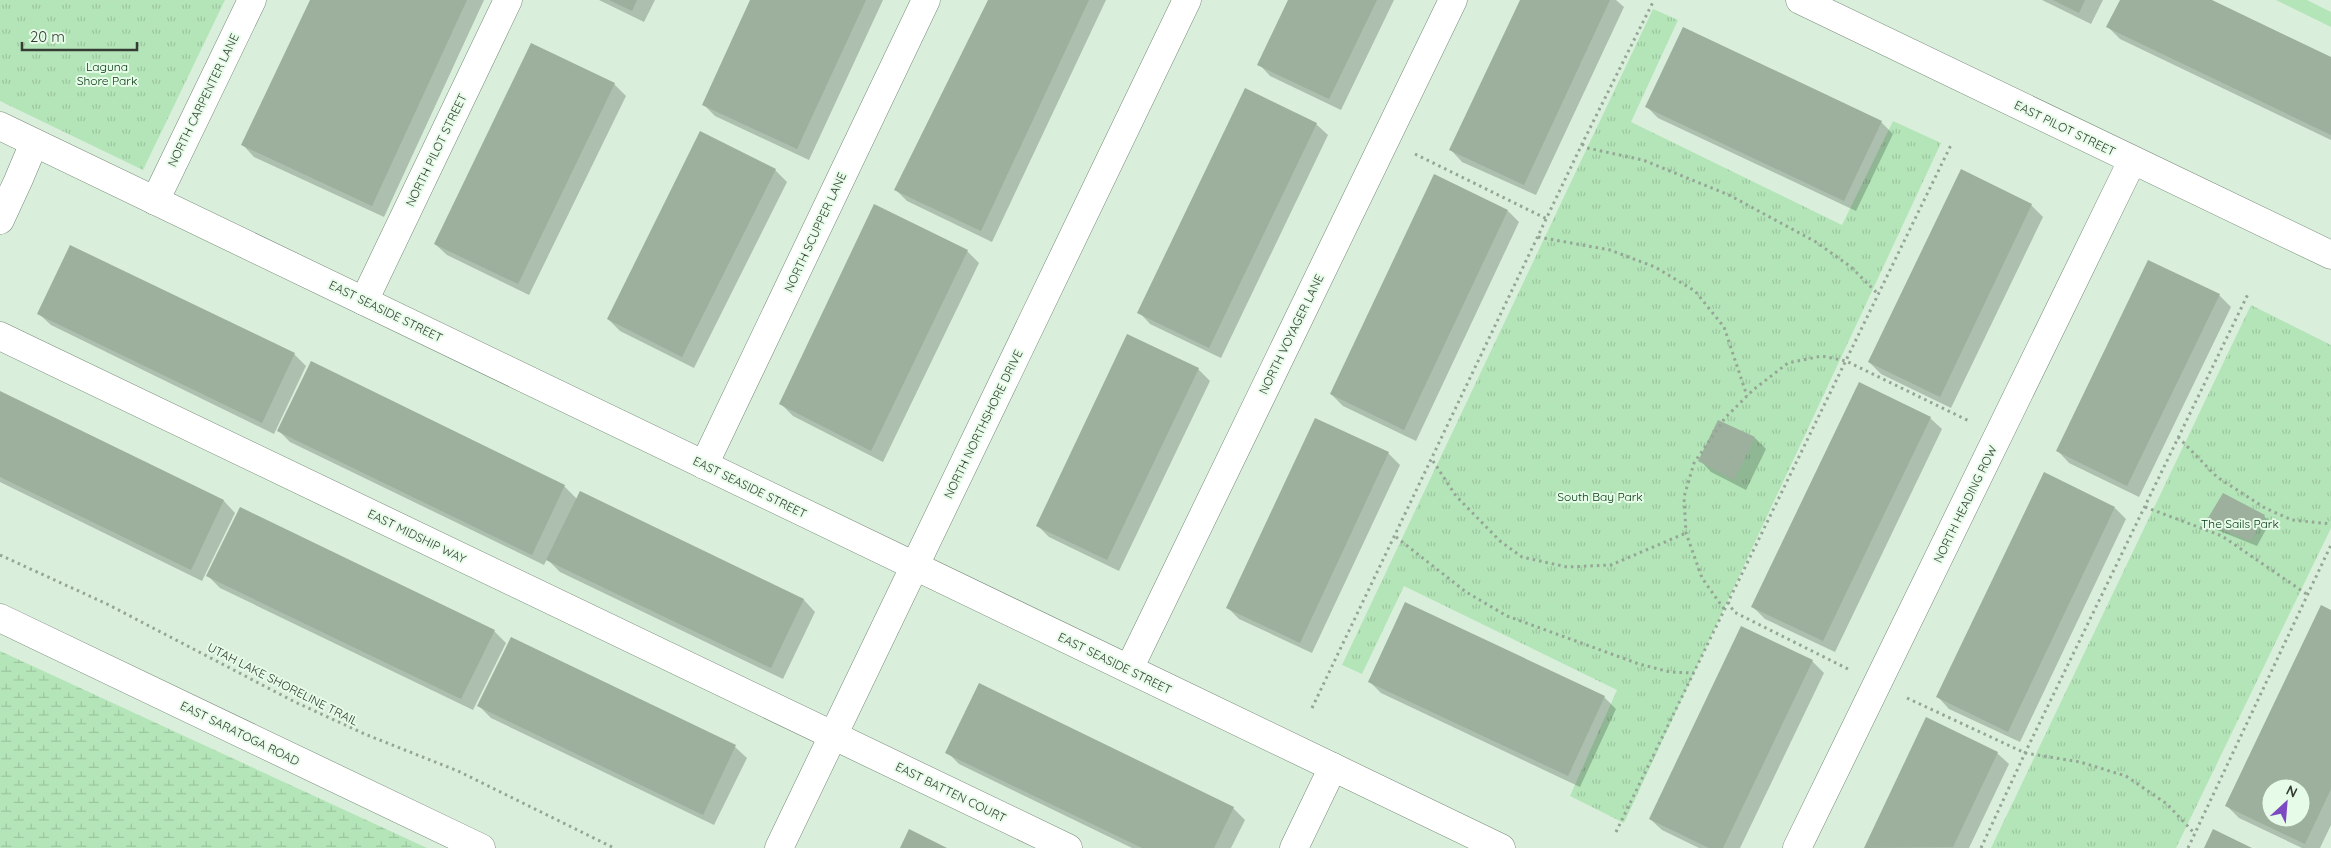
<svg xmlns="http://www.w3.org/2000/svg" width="2331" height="848" font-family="Quicksand,sans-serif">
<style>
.green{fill:#b4e5b8}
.wetland{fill:url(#wetland-marsh)}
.park{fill:url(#park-tufts)}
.shadow{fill:#0003;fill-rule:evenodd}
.building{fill:#9cb09d;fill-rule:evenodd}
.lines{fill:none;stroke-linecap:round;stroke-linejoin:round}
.minor-casing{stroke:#778a78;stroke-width:29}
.path{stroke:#95a596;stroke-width:3;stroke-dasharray:2.5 4;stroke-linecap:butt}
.minor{stroke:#fff;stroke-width:28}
.labels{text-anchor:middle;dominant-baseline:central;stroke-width:4;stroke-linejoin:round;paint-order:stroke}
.park-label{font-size:12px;fill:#01340e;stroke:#e6fce8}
.street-label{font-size:12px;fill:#343c34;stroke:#e6fce8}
</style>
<defs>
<pattern id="wetland-marsh" width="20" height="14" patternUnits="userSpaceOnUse" patternTransform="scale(1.25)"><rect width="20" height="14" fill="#b4e5b8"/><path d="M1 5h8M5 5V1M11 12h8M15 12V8" fill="none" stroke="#9bc59f"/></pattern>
<pattern id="park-tufts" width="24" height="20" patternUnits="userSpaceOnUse" patternTransform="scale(1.25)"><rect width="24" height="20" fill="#b4e5b8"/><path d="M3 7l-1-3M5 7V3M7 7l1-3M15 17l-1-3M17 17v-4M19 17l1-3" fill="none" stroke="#9bc59f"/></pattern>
</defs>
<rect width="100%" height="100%" fill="#d9efdb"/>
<!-- green -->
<polygon class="green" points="2276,0 2307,0 2331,12 2331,27"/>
<!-- wetland -->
<polygon class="wetland" points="0,651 427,848 0,848"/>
<!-- park -->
<g class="park">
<polygon points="0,0 225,0 143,170 0,101"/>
<polygon points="1653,9 1678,20 1631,122 1842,225 1893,121 1941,143 1624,823 1570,796 1617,690 1404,586 1362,674 1342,665"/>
<polygon points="2251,305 2331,345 2331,528 2176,848 1991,848"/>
</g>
<!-- shadow -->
<g class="shadow">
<polygon points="312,0 484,0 384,217 254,157 243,145"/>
<polygon points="599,0 655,0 644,22"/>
<polygon points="752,0 883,0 809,160 715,116 703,104"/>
<polygon points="989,0 1106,0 992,242 907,201 896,190"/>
<polygon points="1290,0 1394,0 1341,110 1270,76 1259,64"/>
<polygon points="1521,0 1616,0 1624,7 1536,195 1462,162 1451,150"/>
<polygon points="2042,0 2103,0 2091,24"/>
<polygon points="2121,0 2209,0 2331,58 2331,140 2120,39 2108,27"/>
<polygon points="614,84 626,96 529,295 447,255 435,244"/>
<polygon points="1646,106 1881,122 1893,134 1856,211 1658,118"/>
<polygon points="1316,124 1328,135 1221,358 1150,324 1139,312"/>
<polygon points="775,170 787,182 694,368 620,331 608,319"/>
<polygon points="2031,205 2043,217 1951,408 1881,374 1869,362"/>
<polygon points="1508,211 1519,222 1416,441 1343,406 1331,394"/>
<polygon points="967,251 979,263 883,462 793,416 781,404"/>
<polygon points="2219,295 2231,307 2139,497 2069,463 2058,451"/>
<polygon points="39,314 294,354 306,366 274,434 51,325"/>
<polygon points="1128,336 1198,369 1210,381 1119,571 1049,537 1037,525"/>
<polygon points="1,393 224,501 235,513 202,581 0,482"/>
<polygon points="1930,418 1942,429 1835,652 1765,619 1753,607"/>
<polygon points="279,431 564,486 577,499 580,492 804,600 815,612 783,679 560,572 547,559 544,565 290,442"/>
<polygon points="1755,438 1766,449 1746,490 1711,472 1700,460"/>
<polygon points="1388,453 1400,465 1312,653 1239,619 1227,607"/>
<polygon points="2115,508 2126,519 2020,742 1949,709 1938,697"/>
<polygon points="2264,516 2270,522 2257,546 2212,528 2207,522"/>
<polygon points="208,576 494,631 506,643 473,710 220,588"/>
<path d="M 2331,612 L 2331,825 L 2320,848 L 2302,848 L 2239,818 L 2227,806 ZM 2271,788 L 2301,788 L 2301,818 L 2271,818 Z"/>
<polygon points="1812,661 1824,673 1740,848 1699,848 1662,830 1650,819"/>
<polygon points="1370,682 1604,697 1616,709 1580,787 1381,693"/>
<polygon points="479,706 735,747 747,758 714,825 491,718"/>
<polygon points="1927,719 1997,753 2009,764 1969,848 1865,848"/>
<polygon points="947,752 1233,808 1245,820 1231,848 1132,848 959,764"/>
</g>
<!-- building -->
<g class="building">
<polygon points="310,0 467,0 372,206 241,145"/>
<polygon points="609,0 637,0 632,11"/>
<polygon points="750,0 866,0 797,149 702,105"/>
<polygon points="988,0 1089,0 981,231 894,190"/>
<polygon points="1288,0 1377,0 1329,99 1257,65"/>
<polygon points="1520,0 1610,0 1524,185 1449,150"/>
<polygon points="2053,0 2085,0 2079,13"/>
<polygon points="2120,0 2212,0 2331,57 2331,135 2106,27"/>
<polygon points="1683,27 1882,121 1844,201 1645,107"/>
<polygon points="531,43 615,83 518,284 434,244"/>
<polygon points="1245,88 1317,123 1209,348 1137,313"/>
<polygon points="700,131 776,169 682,357 607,319"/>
<polygon points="1961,169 2032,204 1940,397 1868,362"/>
<polygon points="1434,174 1508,210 1404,430 1330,394"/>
<polygon points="874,204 968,250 871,451 779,404"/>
<polygon points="70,245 295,353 262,423 37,314"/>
<polygon points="2148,260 2220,294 2127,486 2056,451"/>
<polygon points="1127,334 1199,368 1107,560 1036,526"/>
<polygon points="311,361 565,485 532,555 277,431"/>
<polygon points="1859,382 1931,417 1823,641 1751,607"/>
<polygon points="0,391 224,500 191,570 0,477"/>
<polygon points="1315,418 1389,452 1300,643 1226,608"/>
<polygon points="1718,420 1755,437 1734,480 1698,461"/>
<polygon points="2044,472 2115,507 2008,732 1936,697"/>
<polygon points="580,491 804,599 771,668 546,560"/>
<polygon points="2223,493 2265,515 2251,541 2205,523"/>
<polygon points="240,507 495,630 461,699 206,576"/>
<polygon points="1405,602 1605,696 1568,776 1368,682"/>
<path d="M 2321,605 L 2331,610 L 2331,789 L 2305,844 L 2225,806 ZM 2271,788 L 2301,788 L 2301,818 L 2271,818 Z"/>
<polygon points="1741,626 1813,660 1723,848 1709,848 1649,819"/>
<polygon points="511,637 736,745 703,815 477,706"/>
<polygon points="979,683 1234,807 1214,848 1142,848 945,753"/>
<polygon points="1926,717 1998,752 1953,847 1864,848"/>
<polygon points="909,829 947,848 900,848"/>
<polygon points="2213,829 2252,848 2204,848"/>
</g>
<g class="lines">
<!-- minor casing -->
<g class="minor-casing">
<g id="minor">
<polyline points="1800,0 2331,255"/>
<polyline points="0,126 1501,848"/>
<polyline points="155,201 252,0"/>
<polyline points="0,220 18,181 34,143"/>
<polyline points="364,301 508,0"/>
<polyline points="0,336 1068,848"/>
<polyline points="704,465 926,0"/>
<polyline points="0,618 481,848"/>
<polyline points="1129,669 1453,0"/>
<polyline points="779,848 1187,0"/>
<polyline points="1294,848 1333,767"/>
<polyline points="1797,848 2132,161"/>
</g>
</g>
<!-- path -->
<g class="path">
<polyline points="1582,144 1587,148 1643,160 1729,195 1816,242 1851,267 1878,294"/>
<polyline points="1415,154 1547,219"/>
<polyline points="1538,237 1610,250 1655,267 1695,291 1724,327 1747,396"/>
<polyline points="2178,437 2217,477 2265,508 2292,520 2331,524"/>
<polyline points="1433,461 1456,496 1500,541 1522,557 1567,567 1611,565 1686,533"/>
<polyline points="2145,507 2222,536 2308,595"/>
<polyline points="1396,537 1466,592 1507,616 1639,664 1670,672 1694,673"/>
<polyline points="0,555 107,604 295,702 367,735 458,771 614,848"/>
<polyline points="1728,602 1734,612 1848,669"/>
<polyline points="1724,609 1702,578 1686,533 1684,497 1694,463 1725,418 1753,390 1788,363 1822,356 1846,361 1969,421"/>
<polyline points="1907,698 2025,753 2080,762 2126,776 2167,804 2195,834"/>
<polyline points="1312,708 1582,144 1654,0"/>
<polyline points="1616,832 1951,145"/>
<polyline points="1981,848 2025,753 2248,294"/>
<polyline points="2188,848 2331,545"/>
</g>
<!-- minor -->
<use href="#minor" class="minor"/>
</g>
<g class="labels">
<!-- park labels -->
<g class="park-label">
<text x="107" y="66">Laguna<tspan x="107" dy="14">Shore Park</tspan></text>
<text x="1600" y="496">South Bay Park</text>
<text x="2240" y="523">The Sails Park</text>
</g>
<!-- street labels -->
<g class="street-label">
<text transform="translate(203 100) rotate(-64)">NORTH CARPENTER LANE</text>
<text transform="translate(2065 128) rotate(26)">EAST PILOT STREET</text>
<text transform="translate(436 150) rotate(-64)">NORTH PILOT STREET</text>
<text transform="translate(815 232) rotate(-65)">NORTH SCUPPER LANE</text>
<text transform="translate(386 311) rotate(26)">EAST SEASIDE STREET</text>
<text transform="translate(1291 334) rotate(-64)">NORTH VOYAGER LANE</text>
<text transform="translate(983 424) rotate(-64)">NORTH NORTHSHORE DRIVE</text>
<text transform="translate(750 487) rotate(26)">EAST SEASIDE STREET</text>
<text transform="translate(1965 504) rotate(-64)">NORTH HEADING ROW</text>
<text transform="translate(417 536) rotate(26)">EAST MIDSHIP WAY</text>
<text transform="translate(1115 663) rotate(26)">EAST SEASIDE STREET</text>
<text transform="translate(283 684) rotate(27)">UTAH LAKE SHORELINE TRAIL</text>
<text transform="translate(240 733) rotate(26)">EAST SARATOGA ROAD</text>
<text transform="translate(951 792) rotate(26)">EAST BATTEN COURT</text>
</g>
</g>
<!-- north arrow -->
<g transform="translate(2286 803) rotate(26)"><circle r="24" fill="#e6fce8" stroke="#9fafa0"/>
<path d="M0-4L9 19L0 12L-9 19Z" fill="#7c4ac1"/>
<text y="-8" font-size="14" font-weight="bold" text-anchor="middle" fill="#343c34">N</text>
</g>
<!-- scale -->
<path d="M22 42v8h115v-8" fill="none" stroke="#343c34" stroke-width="2.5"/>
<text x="30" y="42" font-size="15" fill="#343c34" stroke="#e6fce8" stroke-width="4" paint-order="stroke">20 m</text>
</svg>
